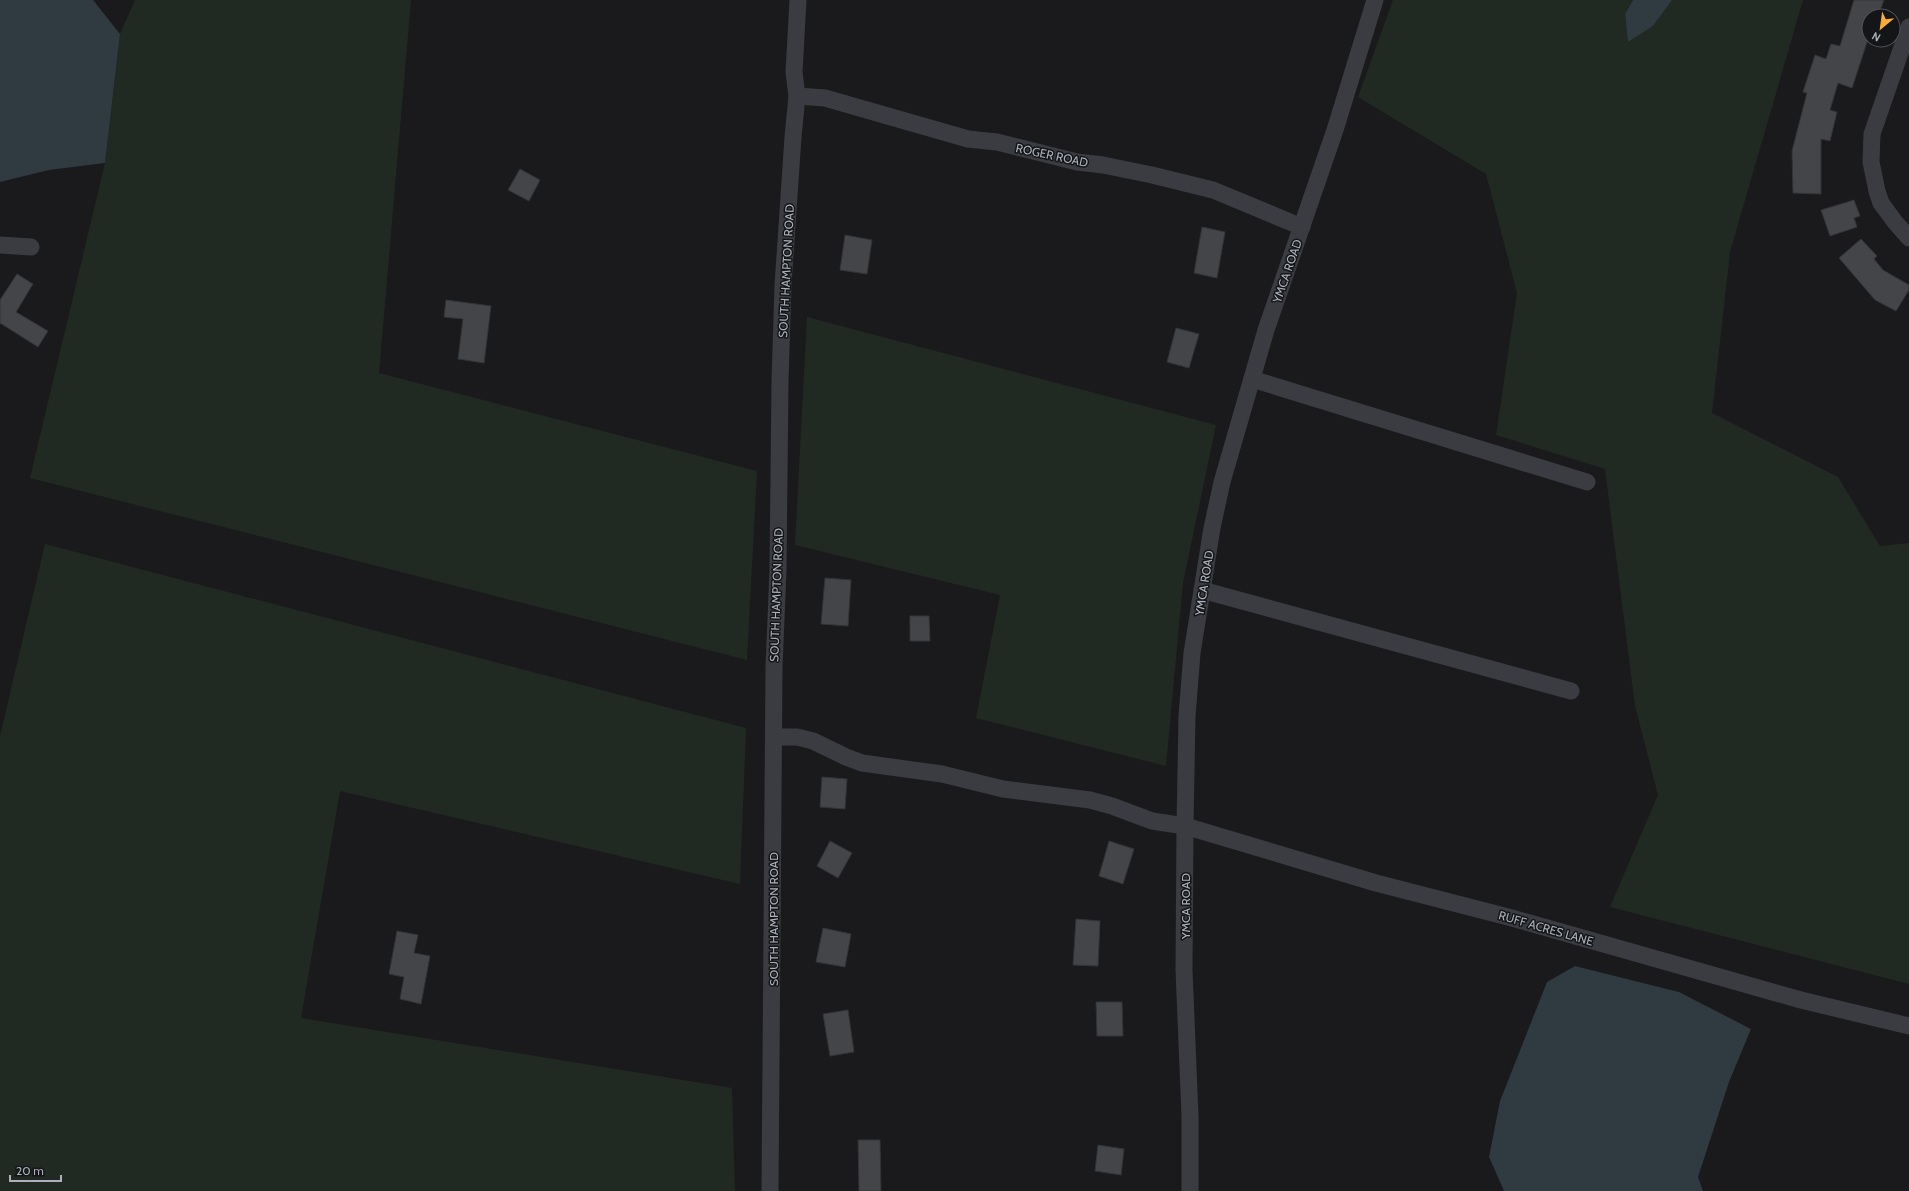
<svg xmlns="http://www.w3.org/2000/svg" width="1909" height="1191" font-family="Cabin,sans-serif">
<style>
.green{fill:#212a22}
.water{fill:#2f3a41}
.building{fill:#444549;stroke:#333438}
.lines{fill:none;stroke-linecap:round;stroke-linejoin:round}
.minor{stroke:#3a3c41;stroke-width:17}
.labels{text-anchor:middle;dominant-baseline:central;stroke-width:3;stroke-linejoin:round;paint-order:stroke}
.street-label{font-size:12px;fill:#acb1bc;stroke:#141517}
</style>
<rect width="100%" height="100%" fill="#1a1a1c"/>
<!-- green -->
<g class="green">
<polygon points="135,0 411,0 379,373 757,471 747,660 30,478 105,163 120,34"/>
<polygon points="1393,0 1633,0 1625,14 1628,42 1653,26 1672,0 1803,0 1730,252 1712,413 1838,477 1880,546 1909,543 1909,984 1610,907 1658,795 1635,706 1605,469 1496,435 1517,293 1486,174 1358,97"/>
<polygon points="807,317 1216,425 1183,583 1166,766 976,718 1000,595 795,545"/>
<polygon points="45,544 746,728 740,884 340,791 301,1018 732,1088 735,1191 0,1191 0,736"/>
</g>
<!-- water -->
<g class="water">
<polygon points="0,0 93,0 120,34 105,163 49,170 0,182"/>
<polygon points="1633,0 1672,0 1653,26 1628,42 1625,14"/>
<polygon points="1575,966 1679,992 1751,1029 1729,1082 1698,1177 1703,1191 1504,1191 1489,1157 1500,1101 1547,982"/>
</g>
<!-- building -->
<g class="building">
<polygon points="1854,0 1884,0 1878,16 1869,16 1869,36 1852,88 1838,83 1830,110 1837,112 1830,141 1821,139 1821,194 1793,193 1792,151 1807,93 1803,92 1815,55 1826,59 1831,44 1840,46"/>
<polygon points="520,169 540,180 529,201 508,190"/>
<polygon points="1854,200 1860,216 1854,218 1857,227 1830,236 1821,210"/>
<polygon points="1202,227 1225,232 1217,278 1194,273"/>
<polygon points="845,235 872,240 867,274 840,270"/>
<polygon points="1861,239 1877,256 1874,259 1883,270 1909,285 1909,290 1896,311 1875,300 1839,258"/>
<polygon points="17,274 33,284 16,312 48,331 38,347 0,323 0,300"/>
<polygon points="446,300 491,306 484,363 458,359 463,319 444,317"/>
<polygon points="1176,328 1199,334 1189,368 1167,362"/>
<polygon points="825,578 851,580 848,626 821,624"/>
<polygon points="910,616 929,616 930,641 910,641"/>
<polygon points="822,777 847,779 845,809 820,807"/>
<polygon points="830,841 852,853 838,878 817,866"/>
<polygon points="1109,841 1134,849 1123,884 1099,876"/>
<polygon points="1076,919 1100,921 1098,966 1073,965"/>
<polygon points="823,928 851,934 845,967 816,962"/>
<polygon points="397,931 418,935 414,953 430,956 421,1004 400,999 404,977 389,974"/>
<polygon points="1096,1002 1122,1002 1123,1036 1097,1036"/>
<polygon points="848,1010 854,1052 830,1056 823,1014"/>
<polygon points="858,1140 880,1140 881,1191 859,1191"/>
<polygon points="1098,1145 1124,1149 1121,1175 1095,1171"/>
</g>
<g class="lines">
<!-- minor -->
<g class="minor">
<polyline points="1909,27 1872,134 1871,162 1877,191 1881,203 1895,222 1909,238"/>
<polyline points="797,96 825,98 968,139 997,142 1077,162 1103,165 1152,175 1213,190 1302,227"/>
<polyline points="0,245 31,247"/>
<polyline points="1252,379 1587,482"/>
<polyline points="1202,590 1571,691"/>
<polyline points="774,737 797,737 813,741 846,757 862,763 942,774 1003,789 1090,800 1112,806 1152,821 1185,826 1376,883 1512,918 1801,1000 1909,1026"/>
<polyline points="770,1191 774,667 778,571 780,381 783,285 793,137 797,96 794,72 798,0"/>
<polyline points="1190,1191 1190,1116 1184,970 1185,826 1187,716 1192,653 1212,528 1222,482 1266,330 1335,130 1375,0"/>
</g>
</g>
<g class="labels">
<!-- street labels -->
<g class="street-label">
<text transform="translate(1052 155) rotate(12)">ROGER ROAD</text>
<text transform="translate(786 271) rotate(-87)">SOUTH HAMPTON ROAD</text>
<text transform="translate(1287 271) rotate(-71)">YMCA ROAD</text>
<text transform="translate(1204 583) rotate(-81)">YMCA ROAD</text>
<text transform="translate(776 595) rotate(-88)">SOUTH HAMPTON ROAD</text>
<text transform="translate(1185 906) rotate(-90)">YMCA ROAD</text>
<text transform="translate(773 919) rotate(-90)">SOUTH HAMPTON ROAD</text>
<text transform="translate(1546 928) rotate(16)">RUFF ACRES LANE</text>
</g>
</g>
<!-- north arrow -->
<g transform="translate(1881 28) rotate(209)"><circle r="19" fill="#141517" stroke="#515359"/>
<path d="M0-3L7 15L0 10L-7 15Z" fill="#f8ad36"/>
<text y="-6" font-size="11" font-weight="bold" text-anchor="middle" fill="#acb1bc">N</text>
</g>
<!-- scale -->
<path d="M10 1175v6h51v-6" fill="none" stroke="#acb1bc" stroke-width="2"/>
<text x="16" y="1175" font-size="12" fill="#acb1bc" stroke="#141517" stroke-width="3" paint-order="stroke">20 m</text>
</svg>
